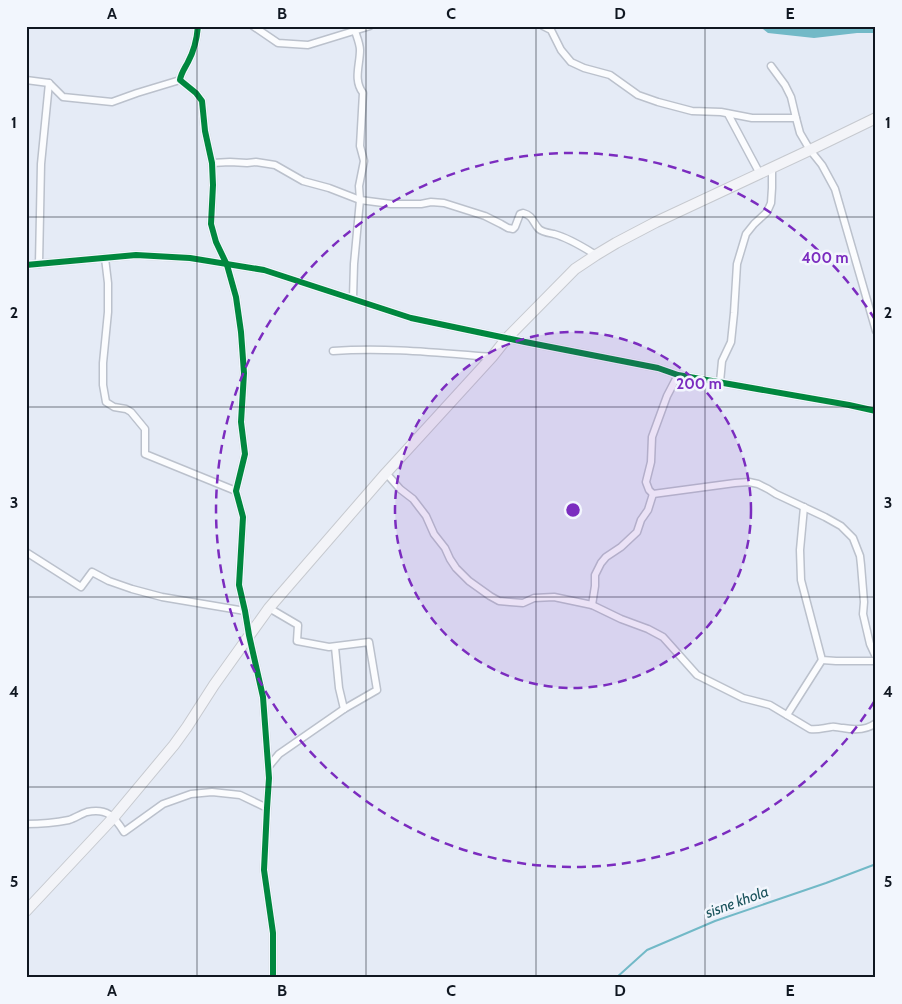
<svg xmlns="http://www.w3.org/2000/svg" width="902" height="1004" font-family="Cabin,sans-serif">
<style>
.water{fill:#72b9c7}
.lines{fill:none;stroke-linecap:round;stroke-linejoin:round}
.stream{stroke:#72b9c7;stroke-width:2}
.street-casing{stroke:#bbc1cc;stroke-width:9}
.primary-casing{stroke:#c6c9cf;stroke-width:12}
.street{stroke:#fbfcfe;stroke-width:6}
.primary{stroke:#f3f4f8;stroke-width:10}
.cycleway-casing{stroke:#f2f6fd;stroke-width:9}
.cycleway{stroke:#00873e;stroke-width:6}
.grid{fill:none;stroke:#101721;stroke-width:1;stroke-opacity:0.55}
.ring{fill:none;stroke:#7b2cbf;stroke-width:2.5;stroke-dasharray:9 6}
.labels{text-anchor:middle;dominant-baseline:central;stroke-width:5;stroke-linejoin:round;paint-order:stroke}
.water-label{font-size:15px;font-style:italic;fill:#1b535c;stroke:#f2f6fd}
.centre{fill:#7b2cbf;stroke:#f2f6fd;stroke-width:2.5}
.ring-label{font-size:15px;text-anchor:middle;font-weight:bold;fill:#7b2cbf;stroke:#f2f6fd;stroke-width:5;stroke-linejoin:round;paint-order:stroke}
.neatline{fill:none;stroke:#101721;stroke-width:2}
.grid-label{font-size:16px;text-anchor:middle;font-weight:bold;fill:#101721}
</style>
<rect width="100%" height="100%" fill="#e5ebf6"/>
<!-- water -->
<polygon class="water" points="759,26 876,26 876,33 857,33 814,38 768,33"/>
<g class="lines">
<!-- stream -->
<polyline class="stream" points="616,978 647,950 715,921 826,883 876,864"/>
<!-- street casing -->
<g class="street-casing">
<g id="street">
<path d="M 198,26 C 197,38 194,51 188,62 C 185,68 181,73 180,80 L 196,93 L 202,101 L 205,131 L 212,163 L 213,185 L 211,224 L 216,242 L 227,265 L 236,297 L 241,332 L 244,373 L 241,422 L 245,454 L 236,491 L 243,517 L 239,585 L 245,611 L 249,635 L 263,697 L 269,778 L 267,808 L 264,870 L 273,933 L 273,978"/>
<polyline points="253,26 278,43 308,45 370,26"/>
<polyline points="543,26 551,30 561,50 571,62 584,68 610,75 638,95 658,102 692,111 721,112 752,118 796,118 800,133 810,150 822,165 835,189 876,331"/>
<polyline points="771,66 785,85 791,97 796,118"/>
<polyline points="26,80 49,83 63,97 112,102 137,93 180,80"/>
<polyline points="728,114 760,174"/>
<path d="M 212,163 L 230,162 L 247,163 L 256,162 L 275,165 L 303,181 L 329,188 L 360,200 L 391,204 L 421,204 L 431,202 L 444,203 L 485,216 L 501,224 L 508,228 L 513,229 L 515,227 L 520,214 L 523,213 C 534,216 532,222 539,229 C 542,232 549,233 554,234 C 569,238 583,247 596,255"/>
<polyline points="105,258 108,283 108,312 103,363 103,385 106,402 114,407 126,409 131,412 145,429 145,454 236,491"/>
<polyline points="39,264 41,164 49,83"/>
<polyline points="26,265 136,255 190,258 264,270 411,318 525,342 658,368 678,375 849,405 876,411"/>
<path d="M 353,298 L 354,264 L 360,200 L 359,186 L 364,161 L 360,146 L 363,93 C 353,80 360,65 360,50 C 360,44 357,37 355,31"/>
<path d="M 333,351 C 386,347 440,353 492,357"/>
<polyline points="678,375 667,396 652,437 651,462 646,482 649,490 653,494 735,483 749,482 758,484 768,489 776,494 825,517 841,526 853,538 860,556 861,565 864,602 863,614 870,644 876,657"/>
<polyline points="720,382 722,361 731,342 734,313 737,264 746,234 754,224 767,212 771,203 772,188 772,168"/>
<path d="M 386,473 L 400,489 L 413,499 L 426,516 L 434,534 L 445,548 L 450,559 L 456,568 L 469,581 L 490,596 L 499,601 L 510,602 L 523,603 L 534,598 L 554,597 L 592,605 L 621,619 L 648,629 L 663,637 L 697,675 L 743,698 L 770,705 L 810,729 C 818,730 823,728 831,727 C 835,726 839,728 843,728 C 854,730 867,730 876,723"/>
<polyline points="804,507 800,550 801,580 822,660 836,661 876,661"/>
<polyline points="26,552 81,587 92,572 109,581 132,589 162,597 245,611"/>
<polyline points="592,605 595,586 595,575 601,563 606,557 621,547 637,532 641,520 648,510 653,494"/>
<polyline points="269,608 298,625 297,641 329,647 369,642 377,690 344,709 279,754 269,766"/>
<polyline points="335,647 339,688 344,709"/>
<polyline points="787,715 822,660"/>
<path d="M 26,824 C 41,824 54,823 69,820 C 75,818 81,814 87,812 C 107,808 114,816 124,832 L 163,804 L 191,794 L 212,792 L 240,795 L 267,808"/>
</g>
</g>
<!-- primary casing -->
<g class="primary-casing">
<polyline id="primary" points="26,911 114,817 174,745 187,727 214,685 269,608 386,473 492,357 507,338 575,269 596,255 616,243 656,222 810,150 876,118"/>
</g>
<!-- street -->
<use href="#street" class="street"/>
<!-- primary -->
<use href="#primary" class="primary"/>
<!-- cycleway casing -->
<g class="cycleway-casing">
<g id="cycleway">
<path d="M 198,26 C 197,38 194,51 188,62 C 185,68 181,73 180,80 L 196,93 L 202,101 L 205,131 L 212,163 L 213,185 L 211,224 L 216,242 L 227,265 L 236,297 L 241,332 L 244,373 L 241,422 L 245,454 L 236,491 L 243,517 L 239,585 L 245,611 L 249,635 L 263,697 L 269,778 L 267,808 L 264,870 L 273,933 L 273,978"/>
<polyline points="26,265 136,255 190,258 264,270 411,318 525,342 658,368 678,375 849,405 876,411"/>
</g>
</g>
<!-- cycleway -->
<use href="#cycleway" class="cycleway"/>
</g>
<!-- grid -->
<path class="grid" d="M 197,26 L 197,978M 366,26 L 366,978M 536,26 L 536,978M 705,26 L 705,978M 26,217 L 876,217M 26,407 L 876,407M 26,597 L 876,597M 26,787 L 876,787"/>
<!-- distance rings -->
<circle cx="573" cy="510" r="178" fill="#7b2cbf" fill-opacity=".12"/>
<g class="ring">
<circle cx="573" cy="510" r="178"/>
<path d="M874 702A357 357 0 1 1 874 318"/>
</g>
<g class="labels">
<!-- water labels -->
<g class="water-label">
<text transform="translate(737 902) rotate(-20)">sisne khola</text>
</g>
</g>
<circle cx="573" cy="510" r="8" class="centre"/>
<g class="ring-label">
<text x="825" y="263">400 m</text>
<text x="699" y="389">200 m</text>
</g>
<!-- border -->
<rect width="902" height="1004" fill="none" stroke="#f2f6fd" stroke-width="55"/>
<rect x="28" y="28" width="846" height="948" class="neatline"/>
<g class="grid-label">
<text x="112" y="19">A</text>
<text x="282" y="19">B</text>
<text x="451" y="19">C</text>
<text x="620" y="19">D</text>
<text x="790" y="19">E</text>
<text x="14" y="128">1</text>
<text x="888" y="128">1</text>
<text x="14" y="318">2</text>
<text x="888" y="318">2</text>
<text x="14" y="508">3</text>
<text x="888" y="508">3</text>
<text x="14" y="697">4</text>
<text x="888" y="697">4</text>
<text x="14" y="887">5</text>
<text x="888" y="887">5</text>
<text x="112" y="996">A</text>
<text x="282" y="996">B</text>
<text x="451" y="996">C</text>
<text x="620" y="996">D</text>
<text x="790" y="996">E</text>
</g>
</svg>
